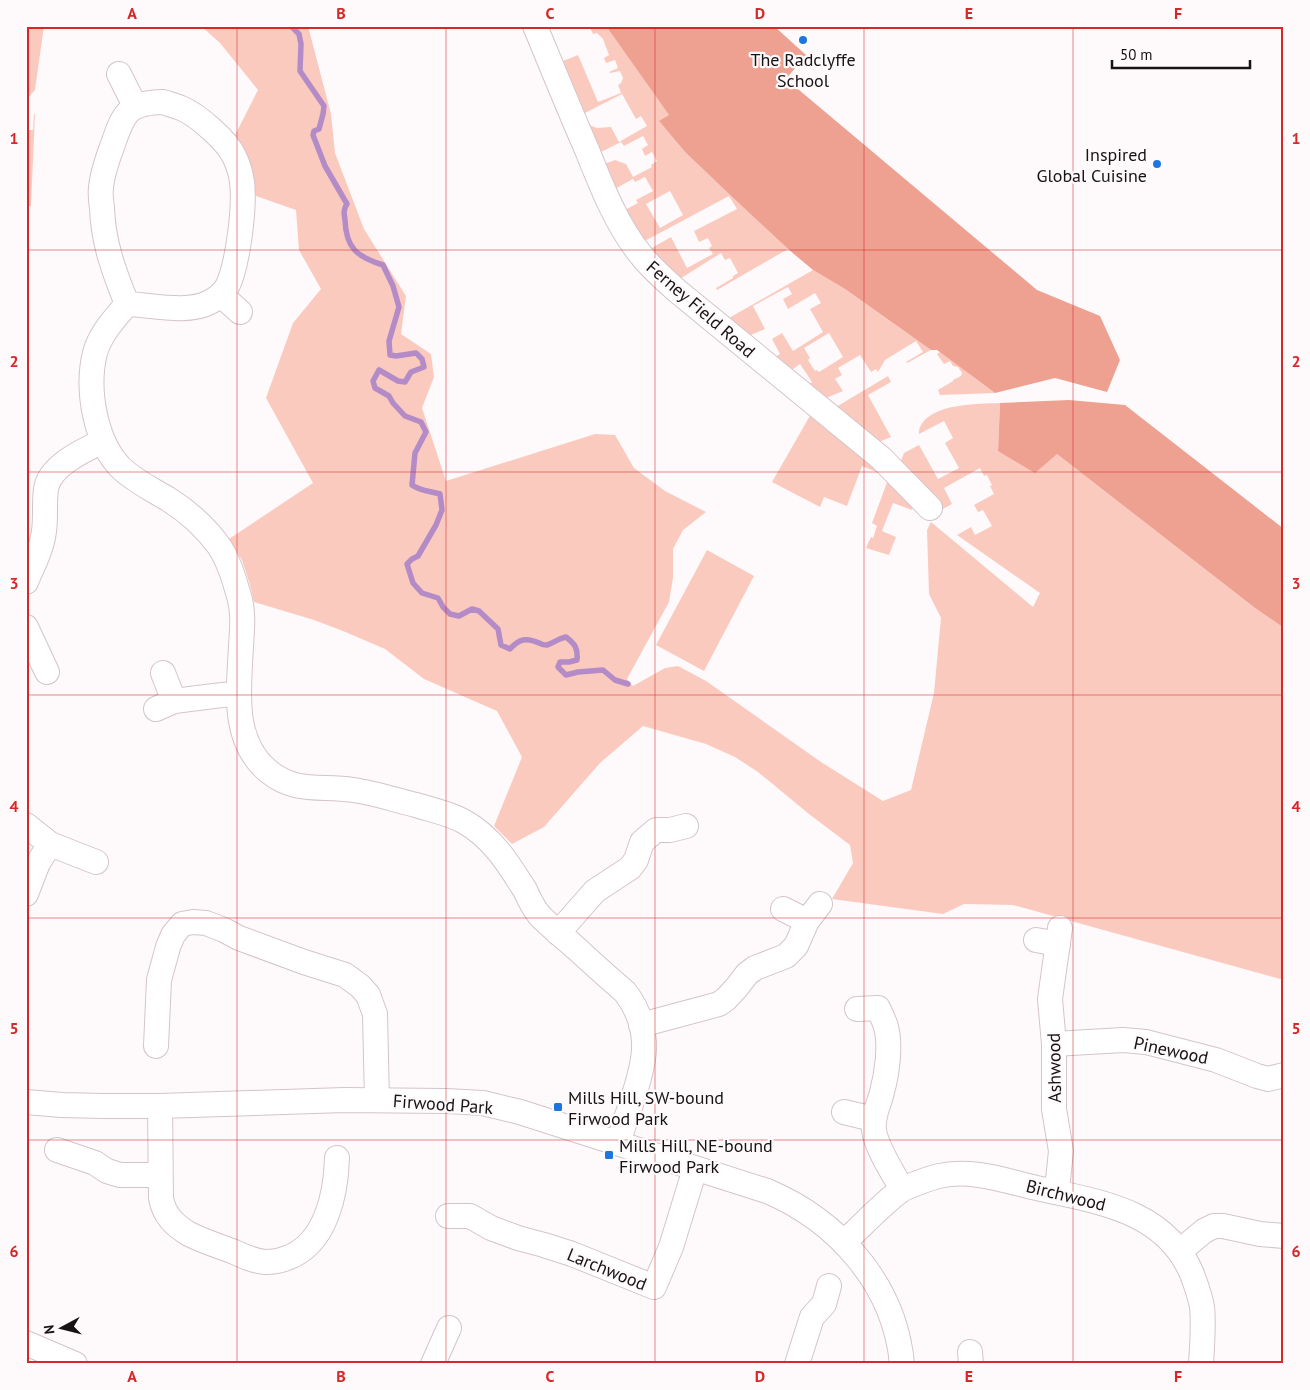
<svg xmlns="http://www.w3.org/2000/svg" width="1310" height="1390" font-family="'PT Sans',sans-serif">
<style>
.green{fill:#fbcabf;fill-rule:evenodd}
.forest{fill:#efa191}
.lines{fill:none;stroke-linecap:round;stroke-linejoin:round}
.stream{stroke:#b38bc7;stroke-width:5.5}
.minor-casing{stroke:#d4c4ca;stroke-width:26}
.minor{stroke:#fff;stroke-width:24}
.grid{fill:none;stroke:#d62828;stroke-width:1;stroke-opacity:0.55}
.poi-dot{fill:#1d76df;stroke:#fefafc;stroke-width:2}
.labels{text-anchor:middle;dominant-baseline:central;stroke-width:4.5;stroke-linejoin:round;paint-order:stroke}
.poi-label{font-size:18px;fill:#171214;stroke:#fefafc;text-anchor:start}
.street-label{font-size:18px;fill:#171214;stroke:#fefafc}
.neatline{fill:none;stroke:#d62828;stroke-width:2}
.grid-label{font-size:16px;text-anchor:middle;font-weight:bold;fill:#d62828}
</style>
<rect width="100%" height="100%" fill="#fefafc"/>
<!-- green -->
<g class="green">
<polygon points="26,26 44,26 35,90 26,100"/>
<path d="M 201,26 L 308,26 L 331,114 L 335,153 L 364,229 L 406,296 L 401,334 L 431,354 L 434,377 L 422,408 L 446,481 L 595,434 L 615,435 L 634,468 L 665,491 L 706,512 L 683,530 L 673,549 L 673,578 L 669,602 L 627,679 L 633,686 L 665,668 L 678,666 L 706,681 L 821,762 L 883,801 L 911,790 L 934,693 L 941,618 L 929,594 L 927,530 L 931,522 L 1033,607 L 1040,593 L 957,535 L 971,527 L 975,535 L 992,526 L 983,510 L 978,512 L 974,505 L 994,494 L 990,486 L 992,485 L 987,475 L 984,476 L 980,468 L 944,488 L 952,504 L 941,510 L 900,463 L 904,453 L 919,445 L 938,479 L 959,468 L 945,443 L 953,438 L 944,421 L 919,434 C 919,432 919,429 920,427 C 931,403 978,404 1000,403 L 998,451 L 1057,454 L 1255,608 L 1284,628 L 1284,980 L 1013,905 L 964,904 L 943,914 L 832,899 L 853,863 L 850,845 L 809,814 L 758,772 L 735,757 L 706,744 L 643,726 L 600,763 L 544,827 L 512,844 L 494,826 L 522,757 L 497,711 L 424,679 L 385,649 L 343,631 L 314,620 L 254,602 L 250,585 L 242,560 L 229,539 L 313,483 L 266,398 L 293,323 L 321,289 L 299,250 L 296,210 L 256,196 L 234,137 L 258,90 L 220,43 Z"/>
<path d="M 589,26 L 606,26 L 670,116 L 660,122 L 685,152 L 730,195 L 788,249 L 717,290 L 716,288 L 733,278 L 733,276 L 738,273 L 730,258 L 725,260 L 721,253 L 675,282 L 648,253 L 652,248 L 671,237 L 687,268 L 713,254 L 709,248 L 712,246 L 708,238 L 699,242 L 694,231 L 737,209 L 729,196 L 641,243 L 623,211 L 638,203 L 636,200 L 653,191 L 645,177 L 635,182 L 633,179 L 613,190 L 601,165 L 615,160 L 626,164 L 633,177 L 652,167 L 651,165 L 657,161 L 652,152 L 645,156 L 642,149 L 648,145 L 643,136 L 624,146 L 621,142 L 597,154 L 589,125 L 597,128 L 611,127 L 619,142 L 647,126 L 641,116 L 636,119 L 622,94 L 581,115 L 558,63 L 578,55 L 598,102 L 621,93 L 618,85 L 621,83 L 623,78 L 620,71 L 610,73 L 609,72 L 618,68 L 615,60 L 606,63 L 604,58 L 609,55 L 603,39 L 597,33 L 593,34 ZM 670,191 L 683,215 L 660,228 L 646,204 Z"/>
<polygon points="34,114 35,114 31,206 26,206 26,130 33,130"/>
<path d="M 813,270 L 845,289 L 931,350 L 907,363 L 906,362 L 923,352 L 916,341 L 885,360 L 878,372 L 876,369 L 871,372 L 860,355 L 838,368 L 842,375 L 835,379 L 843,391 L 819,401 L 804,387 L 812,382 L 800,364 L 786,374 L 769,361 L 780,354 L 772,339 L 782,333 L 793,351 L 823,332 L 810,309 L 821,303 L 815,293 L 788,309 L 783,299 L 792,294 L 788,287 L 753,306 L 765,329 L 741,339 L 722,322 ZM 829,333 L 843,357 L 819,372 L 817,370 L 815,371 L 808,360 L 810,358 L 804,348 Z"/>
<polygon points="940,352 995,393 940,395 938,390 953,381 953,380 961,376 962,373 958,367 953,366 950,361 944,364 937,354"/>
<polygon points="888,376 891,382 868,395 891,437 879,442 831,410"/>
<polygon points="811,414 889,477 912,501 912,510 893,503 882,531 896,537 889,555 866,548 871,537 873,538 877,526 872,523 889,477 862,466 847,506 824,497 820,507 772,482"/>
<polygon points="707,550 754,576 704,671 656,645"/>
</g>
<!-- forest -->
<g class="forest">
<polygon points="606,26 774,26 806,55 786,79 1037,290 1100,316 1120,360 1107,392 1055,378 995,393 937,350 931,350 845,289 813,270 788,249 730,195 685,152 659,121 669,115"/>
<polygon points="1069,400 1125,405 1284,529 1284,628 1255,608 1057,454 1035,473 998,451 1000,403"/>
</g>
<g class="lines">
<!-- stream -->
<path class="stream" d="M 291,26 L 299,34 L 301,44 L 300,71 L 324,106 L 323,114 L 319,129 L 314,131 L 313,135 L 325,166 L 347,204 C 343,209 344,214 345,220 C 346,248 357,257 383,265 L 393,286 L 399,307 L 389,341 L 390,355 L 396,356 L 416,353 L 422,359 L 424,367 L 411,372 L 405,382 L 398,381 L 379,370 L 373,381 L 375,388 L 389,396 L 393,403 L 405,416 L 421,422 L 426,432 L 415,453 L 412,485 C 420,491 430,491 440,494 L 442,510 L 436,525 L 418,556 L 412,559 L 407,564 L 413,583 L 422,593 L 438,598 L 443,607 L 450,614 L 459,616 L 472,609 L 479,611 L 498,629 L 501,645 L 510,649 C 519,639 526,637 539,643 C 543,645 543,645 547,645 C 554,643 559,638 566,637 C 575,644 578,648 577,660 L 569,662 L 560,662 L 558,667 L 566,675 L 578,672 L 603,670 L 615,680 L 628,684"/>
<!-- minor casing -->
<g class="minor-casing">
<g id="minor">
<path d="M 535,26 C 552,67 569,109 587,150 C 601,185 617,226 641,255 C 651,268 664,279 676,290 L 881,458 L 930,508"/>
<polyline points="119,74 135,106"/>
<path d="M 163,102 C 169,104 176,106 181,108 C 198,115 227,141 234,156 C 238,164 241,174 242,182 C 245,207 238,265 227,287 C 223,293 216,299 210,302 C 188,314 152,305 127,304 C 114,272 103,242 102,208 C 101,201 100,195 101,188 C 102,173 108,158 113,144 C 124,112 128,103 163,102 Z"/>
<polyline points="221,295 240,312"/>
<path d="M 127,304 C 115,318 100,334 95,353 C 86,389 95,443 122,469 C 136,482 153,490 168,499 C 187,511 206,528 219,546 C 229,561 234,579 239,596 C 244,613 242,629 241,646 C 239,689 231,740 268,771 C 296,794 321,785 353,790 C 375,793 395,800 416,805 C 432,810 448,813 463,821 C 492,837 508,863 525,890 C 529,899 534,909 540,916 C 552,928 565,938 577,949 C 593,964 609,978 625,992 C 636,1006 643,1024 644,1042 C 646,1069 626,1116 618,1143"/>
<path d="M 26,582 C 33,565 42,549 44,531 C 46,517 44,503 46,489 C 49,466 84,450 103,441"/>
<polyline points="26,627 47,672"/>
<polyline points="163,673 174,701"/>
<polyline points="156,709 174,701 222,695 238,694"/>
<polyline points="26,825 50,844 96,862"/>
<polyline points="26,894 38,863 50,844"/>
<polyline points="807,921 820,904"/>
<polyline points="558,933 595,891 630,868 636,860 642,842 656,830 670,830 686,826"/>
<polyline points="1036,940 1058,944"/>
<path d="M 857,1009 L 878,1008 C 881,1014 884,1020 886,1027 C 891,1045 887,1074 882,1092 C 879,1105 872,1116 874,1130 C 876,1147 893,1173 902,1189"/>
<polyline points="641,1025 719,1004 726,999 737,987 747,974 755,968 786,956 796,946 807,921 783,909"/>
<polyline points="1054,1044 1123,1040 1146,1042 1216,1060 1257,1076 1268,1079 1284,1075"/>
<polyline points="156,1046 159,980 168,947 173,935 182,924 193,922 206,923 224,930 239,938 304,962 345,975 360,986 368,995 375,1014 377,1100"/>
<path d="M 26,1102 L 62,1105 L 104,1106 L 160,1106 L 344,1100 L 446,1101 L 483,1103 L 520,1112 L 767,1191 C 838,1221 895,1285 902,1364"/>
<path d="M 160,1106 L 161,1198 C 164,1215 174,1225 189,1234 C 203,1241 218,1246 232,1251 C 243,1256 253,1261 265,1262 C 273,1262 280,1261 287,1258 C 326,1244 336,1194 337,1158"/>
<polyline points="844,1112 873,1119"/>
<polyline points="57,1150 95,1163 107,1171 120,1175 160,1175"/>
<polyline points="1056,1192 1058,1180 1061,1151 1054,1109 1054,1044 1050,999 1060,928"/>
<polyline points="448,1216 470,1216 491,1228 518,1238 544,1245 572,1254 654,1287 671,1247 695,1169"/>
<path d="M 844,1242 C 862,1226 881,1205 900,1191 C 907,1186 931,1178 939,1176 C 972,1168 1009,1182 1041,1189 C 1100,1202 1166,1211 1192,1274 C 1196,1285 1200,1295 1202,1307 C 1204,1325 1202,1345 1201,1364"/>
<polyline points="1180,1251 1204,1231 1214,1226 1223,1226 1260,1234 1284,1236"/>
<polyline points="26,1343 75,1364"/>
<polyline points="970,1352 971,1364"/>
<polyline points="433,1364 449,1328"/>
<polyline points="797,1364 812,1317 824,1304 829,1286"/>
</g>
</g>
<!-- minor -->
<use href="#minor" class="minor"/>
</g>
<!-- grid -->
<path class="grid" d="M 237,26 L 237,1364M 446,26 L 446,1364M 655,26 L 655,1364M 864,26 L 864,1364M 1073,26 L 1073,1364M 26,250 L 1284,250M 26,472 L 1284,472M 26,695 L 1284,695M 26,918 L 1284,918M 26,1140 L 1284,1140"/>
<!-- markers -->
<g class="poi-dot">
<circle cx="803" cy="40" r="5"/>
<circle cx="1157" cy="164" r="5"/>
<rect x="553" y="1102" width="10" height="10" rx="2.5"/>
<rect x="604" y="1150" width="10" height="10" rx="2.5"/>
</g>
<g class="labels">
<!-- poi labels -->
<g class="poi-label">
<text x="803" y="59" text-anchor="middle">The Radclyffe<tspan x="803" dy="21">School</tspan></text>
<text x="1147" y="154" text-anchor="end">Inspired<tspan x="1147" dy="21">Global Cuisine</tspan></text>
<text x="568" y="1097">Mills Hill, SW-bound<tspan x="568" dy="21">Firwood Park</tspan></text>
<text x="619" y="1145">Mills Hill, NE-bound<tspan x="619" dy="21">Firwood Park</tspan></text>
</g>
<!-- street labels -->
<g class="street-label">
<text transform="translate(701 309) rotate(41)">Ferney Field Road</text>
<text transform="translate(1171 1050) rotate(12)">Pinewood</text>
<text transform="translate(1054 1068) rotate(-91)">Ashwood</text>
<text transform="translate(443 1104) rotate(4)">Firwood Park</text>
<text transform="translate(1066 1195) rotate(14)">Birchwood</text>
<text transform="translate(607 1269) rotate(22)">Larchwood</text>
</g>
</g>
<!-- border -->
<rect width="1310" height="1390" fill="none" stroke="#fefafc" stroke-width="55"/>
<!-- north arrow -->
<g transform="translate(62 1328) rotate(263)" stroke="#fefafc" stroke-width="4" paint-order="stroke">
<path d="M0-4L9 19L0 12L-9 19Z" fill="#171214"/>
<text y="-8" font-size="14" font-weight="bold" text-anchor="middle" fill="#171214">N</text>
</g>
<!-- scale -->
<path d="M1112 60v8h138v-8" fill="none" stroke="#171214" stroke-width="2.5"/>
<text x="1120" y="60" font-size="15" fill="#171214" stroke="#fefafc" stroke-width="4" paint-order="stroke">50 m</text>
<rect x="28" y="28" width="1254" height="1334" class="neatline"/>
<g class="grid-label">
<text x="132" y="19">A</text>
<text x="341" y="19">B</text>
<text x="550" y="19">C</text>
<text x="760" y="19">D</text>
<text x="969" y="19">E</text>
<text x="1178" y="19">F</text>
<text x="14" y="144">1</text>
<text x="1296" y="144">1</text>
<text x="14" y="367">2</text>
<text x="1296" y="367">2</text>
<text x="14" y="589">3</text>
<text x="1296" y="589">3</text>
<text x="14" y="812">4</text>
<text x="1296" y="812">4</text>
<text x="14" y="1034">5</text>
<text x="1296" y="1034">5</text>
<text x="14" y="1257">6</text>
<text x="1296" y="1257">6</text>
<text x="132" y="1382">A</text>
<text x="341" y="1382">B</text>
<text x="550" y="1382">C</text>
<text x="760" y="1382">D</text>
<text x="969" y="1382">E</text>
<text x="1178" y="1382">F</text>
</g>
</svg>
